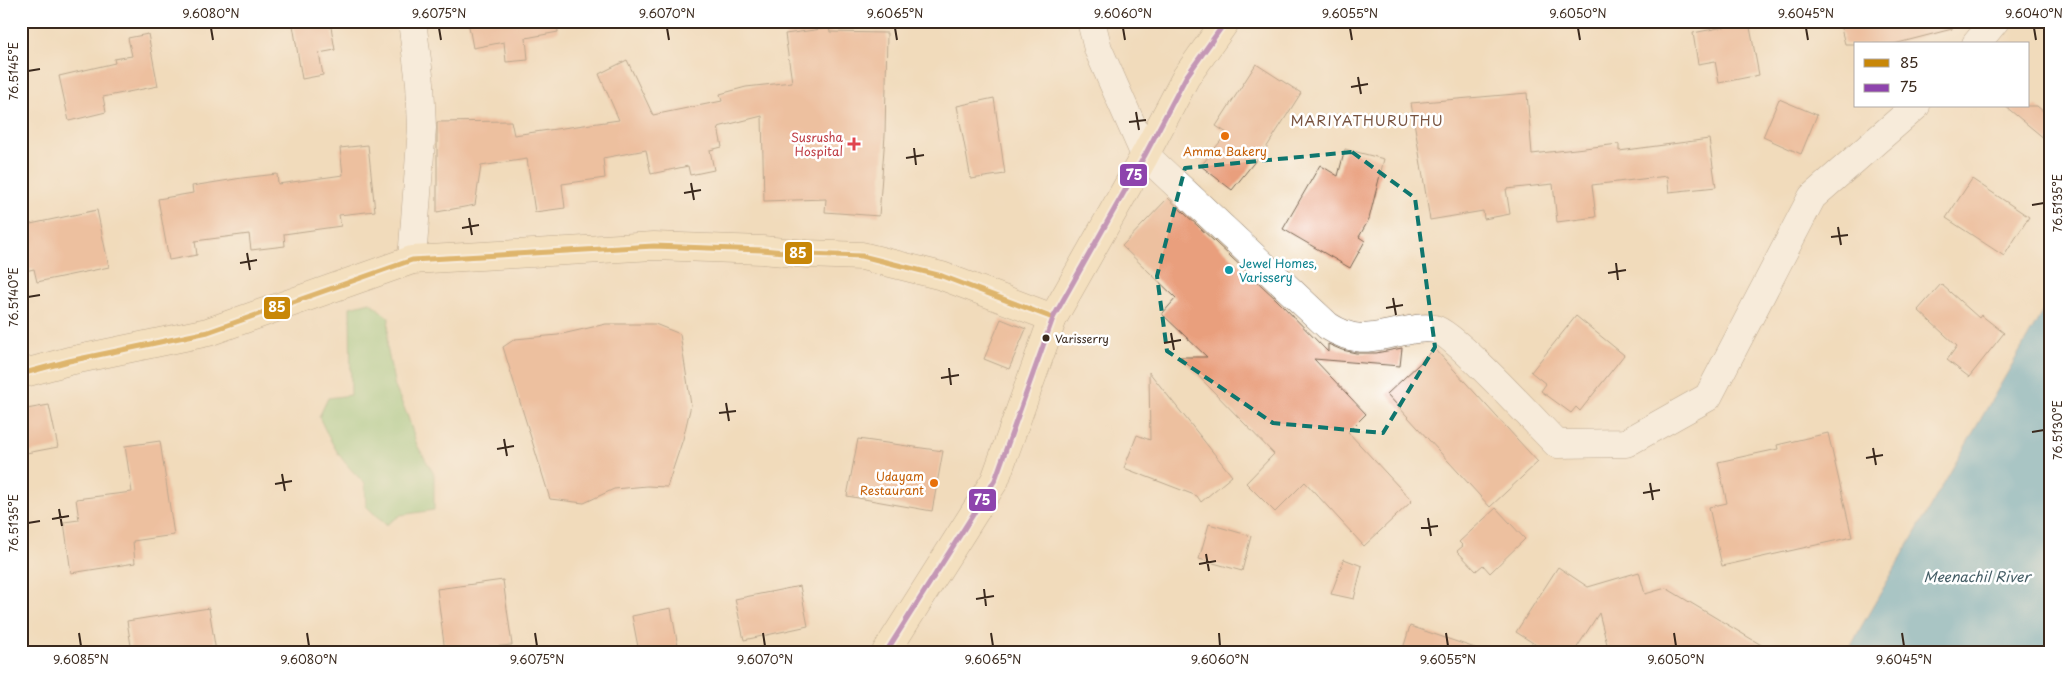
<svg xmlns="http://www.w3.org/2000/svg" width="2072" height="673" font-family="'Playpen Sans',sans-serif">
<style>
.green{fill:#8bcb82;stroke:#637a50}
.water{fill:#52aacf;stroke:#466a76}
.building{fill:#e99f7d}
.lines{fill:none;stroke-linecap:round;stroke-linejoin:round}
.minor-casing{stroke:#7b6855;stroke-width:29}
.secondary-casing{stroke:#7b6855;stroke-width:29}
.minor{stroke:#fff;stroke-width:28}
.secondary{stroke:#f9e7c3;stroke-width:28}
.bus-1-casing{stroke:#fff;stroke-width:9}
.bus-2-casing{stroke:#fff;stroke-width:9}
.bus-1{stroke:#c88708;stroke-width:5}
.bus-2{stroke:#8e44ad;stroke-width:5}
.marked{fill:none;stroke:#0f766e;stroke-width:4;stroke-dasharray:10 6;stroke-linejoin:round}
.ticks{fill:none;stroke:#3b2a1e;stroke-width:2}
.food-dot{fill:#e8710a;stroke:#fff;stroke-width:2}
.health-dot{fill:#e0444e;stroke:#fff;stroke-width:2}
.culture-dot{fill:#0f9aa8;stroke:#fff;stroke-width:2}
.bus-dot{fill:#3b2a1e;stroke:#fff;stroke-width:2}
.labels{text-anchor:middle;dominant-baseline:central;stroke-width:5;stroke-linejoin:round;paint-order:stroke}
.bus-label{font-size:11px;fill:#3b2a1e;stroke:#fff;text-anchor:start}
.health-label{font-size:12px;fill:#be3a42;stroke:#fff;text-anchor:end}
.food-label{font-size:12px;fill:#c56008;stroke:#fff}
.culture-label{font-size:12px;fill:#0d838f;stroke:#fff;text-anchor:start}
.neighbourhood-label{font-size:14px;letter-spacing:1px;fill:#78533f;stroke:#fff}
.water-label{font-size:14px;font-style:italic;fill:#445d65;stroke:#fff}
.line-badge{stroke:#fff;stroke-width:2}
.badge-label{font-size:14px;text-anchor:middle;font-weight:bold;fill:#fff}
.neatline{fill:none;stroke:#3b2a1e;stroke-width:2}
.ticks-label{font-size:12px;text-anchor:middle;fill:#3b2a1e}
</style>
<rect width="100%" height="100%" fill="#fff"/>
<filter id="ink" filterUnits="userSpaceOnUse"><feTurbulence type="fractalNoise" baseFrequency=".02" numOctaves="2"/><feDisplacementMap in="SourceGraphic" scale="10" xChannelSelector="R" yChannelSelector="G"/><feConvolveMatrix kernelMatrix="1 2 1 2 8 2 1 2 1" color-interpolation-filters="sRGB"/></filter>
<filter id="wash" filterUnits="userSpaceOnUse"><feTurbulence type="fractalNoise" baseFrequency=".0096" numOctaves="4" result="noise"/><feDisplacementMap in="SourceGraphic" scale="20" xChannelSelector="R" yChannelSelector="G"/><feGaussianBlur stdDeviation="1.12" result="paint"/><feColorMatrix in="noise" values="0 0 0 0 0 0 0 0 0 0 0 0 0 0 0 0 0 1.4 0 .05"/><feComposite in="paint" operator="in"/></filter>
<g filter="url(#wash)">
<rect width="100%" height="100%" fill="#f1dbbb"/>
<!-- green -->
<path class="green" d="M 370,302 L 389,318 L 387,347 L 395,387 L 408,417 L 417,445 L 434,474 L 434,510 L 401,515 L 386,525 L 366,506 L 365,483 C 340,461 333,446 319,417 L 328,398 L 351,395 L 350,307 Z"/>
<!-- water -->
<polygon class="water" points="2051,297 2051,652 1848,652 1861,627"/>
<g id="blocks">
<!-- building -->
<g class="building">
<polygon points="312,21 330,21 335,50 319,53 323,75 302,79 293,25"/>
<polygon points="468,21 557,21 558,32 526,38 528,60 506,62 504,42 473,48"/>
<polygon points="1839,21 1951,21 1952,29 1894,44 1845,44"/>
<polygon points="1749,22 1759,75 1719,83 1715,61 1698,64 1693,33"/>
<polygon points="829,28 830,32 887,33 885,135 879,216 825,212 826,199 764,201 762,116 718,127 722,147 710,150 714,170 690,175 688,166 651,174 646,150 603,158 605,178 562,184 565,208 535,212 527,159 481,166 475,205 437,212 437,122 511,121 514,135 619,120 599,74 627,60 653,115 722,101 720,94 746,87 792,82 785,34"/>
<polygon points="148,34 158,86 103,97 106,112 69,121 59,76 115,63 114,59 132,56 128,38"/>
<polygon points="1256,64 1301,93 1261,156 1260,155 1232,190 1201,166 1227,133 1216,126"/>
<polygon points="1527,93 1532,154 1619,144 1619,151 1709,139 1716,187 1669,192 1667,176 1592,185 1596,217 1557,222 1553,184 1506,189 1510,214 1484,219 1483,211 1430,220 1411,103"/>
<polygon points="994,98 1005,174 971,179 957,106"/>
<polygon points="1779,99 1817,115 1801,154 1763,137"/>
<polygon points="2005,106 2037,106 2051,118 2051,144"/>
<polygon points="368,145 375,211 339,215 341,226 284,234 285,246 251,250 249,234 195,241 197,255 169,260 158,199 193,193 192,186 242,178 277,174 278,184 343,175 340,148"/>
<polygon points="1345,149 1384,159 1369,219 1359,237 1365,241 1350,268 1283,229 1320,165 1338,176"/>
<polygon points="1972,179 2029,217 2004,256 1946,218"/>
<polygon points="1168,198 1277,300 1328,352 1328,344 1342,350 1356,353 1376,353 1402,348 1400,366 1314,359 1366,414 1348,432 1412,501 1364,546 1305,482 1275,512 1246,483 1274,454 1180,357 1207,357 1162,314 1176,298 1122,246"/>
<polygon points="97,210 109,267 37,282 34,269 21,272 21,226"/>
<polygon points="1941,284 1979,318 1981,315 2004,333 1969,377 1947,360 1957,346 1918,310"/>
<polygon points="1576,316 1624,355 1580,411 1576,407 1571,413 1541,391 1546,384 1531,372"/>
<polygon points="1001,319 1026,329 1009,369 984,359"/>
<polygon points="606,324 655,324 680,334 691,405 683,439 667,487 647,486 614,489 584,503 550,499 503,347 515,339 558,335"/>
<polygon points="1435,349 1538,462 1490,507 1387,394"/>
<polygon points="1149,372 1232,476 1201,502 1197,496 1124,468 1137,435 1150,440"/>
<polygon points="49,405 58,447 21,454 21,410"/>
<polygon points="1828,433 1852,537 1722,566 1709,507 1727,503 1718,462 1778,449 1777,445"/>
<polygon points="858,439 943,451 932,511 847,496"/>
<polygon points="160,441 174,535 133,541 135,563 71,573 64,522 79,520 76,499 132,492 125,446"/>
<polygon points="1496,508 1525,539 1490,573 1483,565 1476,571 1457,551 1463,546 1459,542"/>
<polygon points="1209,524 1251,536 1242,571 1199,559"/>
<polygon points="1344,559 1362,566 1354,599 1331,594"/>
<polygon points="1558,567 1588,587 1639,572 1645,594 1666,588 1773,652 1609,652 1599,613 1574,652 1547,652 1516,632"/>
<polygon points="503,580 512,645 445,652 437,589"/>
<polygon points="800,586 808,626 744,640 735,599"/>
<polygon points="209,608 216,652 132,652 127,621"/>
<polygon points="671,608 679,652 639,652 632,616"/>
<polygon points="1410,626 1475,648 1474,652 1402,652"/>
</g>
</g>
</g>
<g filter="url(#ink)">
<use href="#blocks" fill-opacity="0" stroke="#7b6855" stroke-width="1"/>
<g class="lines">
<!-- minor casing -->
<g class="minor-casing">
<g id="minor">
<path d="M 1091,21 L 1098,49 L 1145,155 L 1328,326 C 1358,345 1372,337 1405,331 C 1415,329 1424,327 1435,329 C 1455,334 1537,424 1557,444 L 1626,443 L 1708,397 L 1812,197 L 1916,106"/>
<polyline points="1976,44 1995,21"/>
<polyline points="412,260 422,128 420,83 412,21"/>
</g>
</g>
<!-- secondary casing -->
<g class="secondary-casing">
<g id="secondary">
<polyline points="21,374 69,361 208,332 412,260 654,246 762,250 807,254 862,256 942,276 1053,318"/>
<polyline points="886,652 995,480 1053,318 1145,155 1186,77 1226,21"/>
</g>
</g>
<!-- minor -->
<use href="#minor" class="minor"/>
<!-- secondary -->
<use href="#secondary" class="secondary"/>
<!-- bus-1 casing -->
<g class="bus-1-casing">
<polyline id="bus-1" points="21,374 69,361 208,332 412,260 654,246 762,250 807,254 862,256 942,276 1053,318"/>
</g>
<!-- bus-2 casing -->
<g class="bus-2-casing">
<polyline id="bus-2" points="886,652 995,480 1053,318 1145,155 1186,77 1226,21"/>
</g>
<!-- bus-1 -->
<use href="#bus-1" class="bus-1"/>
<!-- bus-2 -->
<use href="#bus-2" class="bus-2"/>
</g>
</g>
<!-- marked area -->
<path d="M0 0H2072V673H0ZM 1352,152 L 1415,198 L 1435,347 L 1383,433 L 1273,423 L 1167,351 L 1157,276 L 1185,168 Z" fill="#f1dbbb" fill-opacity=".55" fill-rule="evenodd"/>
<path class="marked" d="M 1352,152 L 1415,198 L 1435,347 L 1383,433 L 1273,423 L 1167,351 L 1157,276 L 1185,168 Z"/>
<!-- ticks -->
<path class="ticks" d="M 211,28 L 213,40M 439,28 L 441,40M 667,28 L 669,40M 895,28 L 897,40M 1123,28 L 1125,40M 1350,28 L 1352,40M 1578,28 L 1580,40M 1806,28 L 1808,40M 2034,28 L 2036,40M 28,71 L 40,69M 1358,77 L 1361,94M 1351,87 L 1368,84M 1136,112 L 1139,130M 1129,122 L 1146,120M 914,148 L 916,165M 906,158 L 924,155M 691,183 L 694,200M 684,193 L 701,190M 2032,205 L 2044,203M 469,218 L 472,235M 1838,227 L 1841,245M 462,228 L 479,225M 1831,237 L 1848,235M 247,253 L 250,270M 240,263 L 257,260M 1616,263 L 1618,280M 1608,273 L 1626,270M 28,297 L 40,295M 1393,298 L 1396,315M 1386,308 L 1403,305M 1171,333 L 1174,350M 1164,343 L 1181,340M 949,368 L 951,385M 941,378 L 959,375M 726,403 L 729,421M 719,413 L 736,411M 2032,432 L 2044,430M 504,439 L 507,456M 1873,448 L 1876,465M 497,449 L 514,446M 1866,458 L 1883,455M 282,474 L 285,491M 1650,483 L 1653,500M 275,484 L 292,481M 1643,493 L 1660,490M 59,509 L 62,526M 1428,518 L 1431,536M 52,519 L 69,516M 28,523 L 40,521M 1421,528 L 1438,526M 1206,554 L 1209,571M 1199,564 L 1216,561M 984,589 L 986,606M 976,599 L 994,596M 79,633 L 81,646M 307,633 L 309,646M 535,633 L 537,646M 763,633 L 765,646M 991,633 L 993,646M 1219,633 L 1220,646M 1446,633 L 1448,646M 1674,633 L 1676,646M 1902,633 L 1904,646"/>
<!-- markers -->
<g class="food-dot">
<circle cx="1225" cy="136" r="5"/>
<circle cx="934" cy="483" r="5"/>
</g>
<path class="health-dot" d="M851.5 136.5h5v5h5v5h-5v5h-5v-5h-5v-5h5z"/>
<circle class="culture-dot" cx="1229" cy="270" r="5"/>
<circle class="bus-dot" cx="1046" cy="338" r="4.5"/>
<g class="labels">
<!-- bus labels -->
<g class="bus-label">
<text x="1055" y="338">Varisserry</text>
</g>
<!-- health labels -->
<g class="health-label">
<text x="843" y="137">Susrusha<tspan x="843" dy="14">Hospital</tspan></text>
</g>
<!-- food labels -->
<g class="food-label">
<text x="1225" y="151">Amma Bakery</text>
<text x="924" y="476" text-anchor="end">Udayam<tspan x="924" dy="14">Restaurant</tspan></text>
</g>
<!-- culture labels -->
<g class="culture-label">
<text x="1239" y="263">Jewel Homes,<tspan x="1239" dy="14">Varissery</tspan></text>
</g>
<!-- neighbourhood labels -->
<g class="neighbourhood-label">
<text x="1367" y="120">MARIYATHURUTHU</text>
</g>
<!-- water labels -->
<g class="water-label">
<text x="1977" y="576">Meenachil River</text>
</g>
</g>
<g class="line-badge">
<rect x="1119" y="163" width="29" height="24" rx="5" fill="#8e44ad"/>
<rect x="784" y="241" width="29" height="24" rx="5" fill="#c88708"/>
<rect x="263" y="296" width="28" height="24" rx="5" fill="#c88708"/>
<rect x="968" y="488" width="29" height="24" rx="5" fill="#8e44ad"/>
</g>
<g class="badge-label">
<text x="1134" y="180">75</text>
<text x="798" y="258">85</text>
<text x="277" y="312">85</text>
<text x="982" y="505">75</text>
</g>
<!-- margin -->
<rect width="2072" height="673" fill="none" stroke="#fff" stroke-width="55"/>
<!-- legend -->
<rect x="1854" y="42" width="175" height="65" fill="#ffffff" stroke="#b1aaa5"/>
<rect x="1864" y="59" width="25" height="8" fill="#c88708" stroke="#b1aaa5"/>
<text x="1900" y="68" font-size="15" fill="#3b2a1e">85</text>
<rect x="1864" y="84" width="25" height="8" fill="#8e44ad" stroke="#b1aaa5"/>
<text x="1900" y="92" font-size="15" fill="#3b2a1e">75</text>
<rect x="28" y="28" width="2016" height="618" class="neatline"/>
<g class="ticks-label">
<text x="211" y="18">9.6080°N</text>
<text x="439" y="18">9.6075°N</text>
<text x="667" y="18">9.6070°N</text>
<text x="895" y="18">9.6065°N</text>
<text x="1123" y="18">9.6060°N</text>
<text x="1350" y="18">9.6055°N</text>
<text x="1578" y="18">9.6050°N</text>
<text x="1806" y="18">9.6045°N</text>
<text x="2034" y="18">9.6040°N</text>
<text transform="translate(14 71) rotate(-90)" y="4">76.5145°E</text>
<text transform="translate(2058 203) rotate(-90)" y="4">76.5135°E</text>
<text transform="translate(14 297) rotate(-90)" y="4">76.5140°E</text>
<text transform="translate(2058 430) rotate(-90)" y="4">76.5130°E</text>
<text transform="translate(14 523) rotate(-90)" y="4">76.5135°E</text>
<text x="81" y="664">9.6085°N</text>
<text x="309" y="664">9.6080°N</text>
<text x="537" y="664">9.6075°N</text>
<text x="765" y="664">9.6070°N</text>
<text x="993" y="664">9.6065°N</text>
<text x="1220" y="664">9.6060°N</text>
<text x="1448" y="664">9.6055°N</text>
<text x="1676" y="664">9.6050°N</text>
<text x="1904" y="664">9.6045°N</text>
</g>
</svg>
